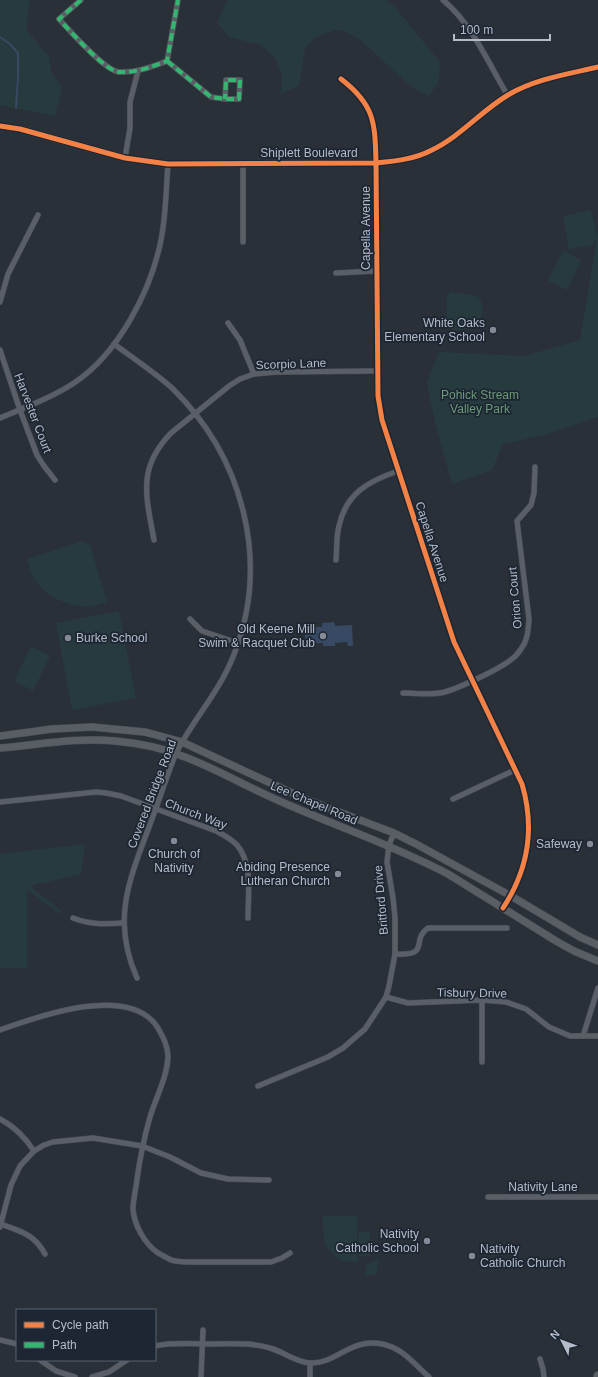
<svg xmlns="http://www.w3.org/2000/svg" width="598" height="1377" font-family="Helvetica,sans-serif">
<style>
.green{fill:#273a3e}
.water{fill:#384963}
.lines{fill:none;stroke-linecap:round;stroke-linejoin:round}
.stream{stroke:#384963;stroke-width:2}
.minor-casing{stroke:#484c53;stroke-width:6}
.tertiary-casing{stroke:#484c53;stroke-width:8}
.secondary-casing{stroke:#484c53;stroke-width:8}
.primary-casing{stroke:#484c55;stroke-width:10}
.minor{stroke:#5a5e66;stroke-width:5}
.tertiary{stroke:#5a5e66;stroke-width:6}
.secondary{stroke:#595d64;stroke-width:7}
.primary{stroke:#5c6168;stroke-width:8}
.quiet{stroke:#33b770;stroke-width:4;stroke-dasharray:8 4;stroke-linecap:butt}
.cycleway-casing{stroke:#1d2633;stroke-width:8}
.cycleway{stroke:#f48246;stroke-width:5}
.poi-dot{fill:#848b96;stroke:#1d2633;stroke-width:1.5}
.labels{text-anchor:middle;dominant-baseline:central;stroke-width:3.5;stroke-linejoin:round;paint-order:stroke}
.street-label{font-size:12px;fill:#b4bcc9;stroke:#1d2633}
.poi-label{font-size:12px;fill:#b4bcc9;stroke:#1d2633;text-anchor:end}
.park-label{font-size:12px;fill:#6b9a76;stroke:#1d2633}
</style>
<rect width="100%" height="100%" fill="#2a3038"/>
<!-- green -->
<g class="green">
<polygon points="0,0 30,0 26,29 49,57 51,71 62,88 55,116 0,105"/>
<polygon points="227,0 386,0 395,7 440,62 439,81 429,96 413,88 359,39 342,30 336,30 314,38 305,49 299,86 281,93 282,75 275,58 261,45 229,37 217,23"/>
<polygon points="591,210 597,235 598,231 598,417 544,435 503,444 492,470 452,484 435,423 427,383 439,352 524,356 580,340 597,237 593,245 569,249 563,216"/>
<polygon points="563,251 581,260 567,290 548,281"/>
<path d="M 451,292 L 473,295 L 475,297 L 478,296 C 493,318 468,338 446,327 L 447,296 Z"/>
<path d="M 83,541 L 90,545 L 107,602 C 102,603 97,605 92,606 C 69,608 45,597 33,577 C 30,572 29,565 27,559 Z"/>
<polygon points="119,611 136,698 72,710 56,623"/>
<polygon points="31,646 50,656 33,691 14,681"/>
<polygon points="85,844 81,874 30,886 62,911 60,914 27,890 27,968 0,968 0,854"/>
<polygon points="322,1216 357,1216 358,1262 341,1261 325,1245"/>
<rect x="359" y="1232" width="11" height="12"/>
<rect x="359" y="1244" width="11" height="12"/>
<polygon points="378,1258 377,1274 365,1276 366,1265"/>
</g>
<!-- water -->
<polygon class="water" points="334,622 335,626 352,625 353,646 348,646 347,642 335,643 335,646 323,646 323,643 305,643 305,627 322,627 322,623"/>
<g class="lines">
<!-- stream -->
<polyline class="stream" points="0,37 10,44 18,53 18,77 16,108"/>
<!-- minor casing -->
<g class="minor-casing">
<g id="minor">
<path d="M 81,0 L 59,19 C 70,31 105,71 119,72 C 136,73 151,67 167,61 L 178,0"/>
<path d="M 443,0 C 473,25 488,63 508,96"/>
<polyline points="167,61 211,97 225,99 239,99 240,80 226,80 225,99"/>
<path d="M 341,79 C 375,105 375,123 376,163 L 378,396 L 382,420 L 454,642 L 522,784 C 535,828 528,870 503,908"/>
<polyline points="125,158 130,128 130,102 138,71"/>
<polyline points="243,164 243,242"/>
<polyline points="336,273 376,271"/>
<polyline points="0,302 8,274 38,215"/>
<polyline points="228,323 240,340 254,374"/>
<path d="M 114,344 C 133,358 154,372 172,388 C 244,458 271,563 233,657 C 219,692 193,720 176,753 C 167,775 160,798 152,819 C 131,876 110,918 137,978"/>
<polyline points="0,350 20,410 37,455 44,466 55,480"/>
<path d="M 0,418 C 26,407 51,398 74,383 C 118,354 151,291 161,240 C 166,215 166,190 168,164"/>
<path d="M 154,540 C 146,496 137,468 171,433 L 229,386 L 240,379 L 254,374 L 277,372 L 377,371"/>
<path d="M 336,560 C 337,549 336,537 339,526 C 346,493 369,481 398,471"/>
<polyline points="190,619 202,631 238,643"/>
<path d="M 403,693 C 415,693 428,695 440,693 C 454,691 502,668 513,658 C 516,656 519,652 521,649 C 528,640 528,630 529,619 L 517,521 L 531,505 L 534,493 L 535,467"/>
<polyline points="453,799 515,770"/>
<path d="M 0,802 L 96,792 L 106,793 L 121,796 L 216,831 C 224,835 231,839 237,845 C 253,864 248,895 248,918"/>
<path d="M 73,918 C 90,925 106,924 124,923"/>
<path d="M 395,954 C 432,956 410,940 428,928 L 507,928"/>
<polyline points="386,997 408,1003 482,1000 506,1002 526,1009 549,1027 570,1036 598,1036"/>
<polyline points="482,1000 482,1062"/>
<path d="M 0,1030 C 39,1016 130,983 158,1028 C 163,1037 168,1046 168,1057 C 167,1078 156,1097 150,1117 C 144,1138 140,1158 137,1179 C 136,1189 133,1200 133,1209 C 134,1225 145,1244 158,1253 C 162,1255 167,1258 171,1260 C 181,1263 194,1262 205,1262 C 227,1262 249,1262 271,1262 L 282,1258 L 290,1253"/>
<polyline points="583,1036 598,988"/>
<polyline points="258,1086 328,1057 343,1048 365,1029 386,997 389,986 395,954 395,917 393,898 387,862 389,845 394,833"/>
<path d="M 0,1119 C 15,1127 25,1137 34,1151"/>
<polyline points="488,1197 598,1197"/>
<path d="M 1,1224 C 22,1232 34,1234 45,1254"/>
<polyline points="0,1227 11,1185 20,1166 34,1151 44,1145 53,1142 93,1138 142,1146 170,1157 201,1173 228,1179 269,1180"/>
<polyline points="0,1340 17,1344"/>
<path d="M 155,1346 C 173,1342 192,1344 210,1344 C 230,1344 251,1342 270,1348 C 284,1352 295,1362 310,1363 C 337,1364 349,1338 382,1344 C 403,1348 414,1364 429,1377"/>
<polyline points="540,1359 543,1369 544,1377"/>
<polyline points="40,1360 56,1371 75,1377"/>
<polyline points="310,1363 310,1377"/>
<polyline points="92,1377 109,1372 127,1360"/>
<polyline points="201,1377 203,1330"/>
</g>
</g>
<!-- tertiary casing -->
<g class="tertiary-casing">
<path id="tertiary" d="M 0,126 L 20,129 L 125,158 L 168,164 L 376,163 C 396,161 415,159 432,150 C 461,136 481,111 508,95 C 535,79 568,74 598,67"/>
</g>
<!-- secondary casing -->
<g class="secondary-casing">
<g id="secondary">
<polyline points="0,736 52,729 92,727 145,732 182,742 305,799 394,833 416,844 511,896 580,937 598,945"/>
<path d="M 0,748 C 38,745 76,737 115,741 C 138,743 163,748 185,757 C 219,770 251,789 284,803 C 339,827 395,846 448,874 L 556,941 L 574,951 L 598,961"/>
</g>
</g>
<!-- primary casing -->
<g class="primary-casing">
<polyline id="primary" points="598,1377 598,1376"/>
</g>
<!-- minor -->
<use href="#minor" class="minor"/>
<!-- tertiary -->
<use href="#tertiary" class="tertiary"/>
<!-- secondary -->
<use href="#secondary" class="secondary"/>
<!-- primary -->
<use href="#primary" class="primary"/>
<!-- quiet -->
<g class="quiet">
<path d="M 81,0 L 59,19 C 70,31 105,71 119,72 C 136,73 151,67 167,61 L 178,0"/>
<polyline points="167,61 211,97 225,99 239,99 240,80 226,80 225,99"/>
</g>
<!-- cycleway casing -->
<g class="cycleway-casing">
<g id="cycleway">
<path d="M 341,79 C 375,105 375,123 376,163 L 378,396 L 382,420 L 454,642 L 522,784 C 535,828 528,870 503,908"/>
<path d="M 0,126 L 20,129 L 125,158 L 168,164 L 376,163 C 396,161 415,159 432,150 C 461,136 481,111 508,95 C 535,79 568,74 598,67"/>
</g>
</g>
<!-- cycleway -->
<use href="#cycleway" class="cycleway"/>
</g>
<!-- markers -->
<g class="poi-dot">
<circle cx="493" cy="330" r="4"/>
<circle cx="323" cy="636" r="4"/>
<circle cx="68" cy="638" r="4"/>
<circle cx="174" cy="841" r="4"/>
<circle cx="590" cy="844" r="4"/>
<circle cx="338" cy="874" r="4"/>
<circle cx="427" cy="1241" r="4"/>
<circle cx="472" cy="1256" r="4"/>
</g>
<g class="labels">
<!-- street labels -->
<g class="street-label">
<text x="309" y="153">Shiplett Boulevard</text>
<text transform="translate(366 228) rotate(-90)">Capella Avenue</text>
<text transform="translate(291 364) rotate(-2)">Scorpio Lane</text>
<text transform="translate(33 413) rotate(69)">Harvester Court</text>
<text transform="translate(432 542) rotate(72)">Capella Avenue</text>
<text transform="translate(515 598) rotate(-95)">Orion Court</text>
<text transform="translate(152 794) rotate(-69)">Covered Bridge Road</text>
<text transform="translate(314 803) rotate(23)">Lee Chapel Road</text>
<text transform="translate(196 814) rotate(21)">Church Way</text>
<text transform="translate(381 900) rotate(-95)">Britford Drive</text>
<text transform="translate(472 993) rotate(1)">Tisbury Drive</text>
<text x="543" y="1187">Nativity Lane</text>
</g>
<!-- poi labels -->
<g class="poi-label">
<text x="485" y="323">White Oaks<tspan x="485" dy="14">Elementary School</tspan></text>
<text x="315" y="629">Old Keene Mill<tspan x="315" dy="14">Swim &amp; Racquet Club</tspan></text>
<text x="76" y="638" text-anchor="start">Burke School</text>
<text x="582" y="844">Safeway</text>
<text x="174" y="854" text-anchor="middle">Church of<tspan x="174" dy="14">Nativity</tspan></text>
<text x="330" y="867">Abiding Presence<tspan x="330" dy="14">Lutheran Church</tspan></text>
<text x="419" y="1234">Nativity<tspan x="419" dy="14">Catholic School</tspan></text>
<text x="480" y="1249" text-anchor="start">Nativity<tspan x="480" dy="14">Catholic Church</tspan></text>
</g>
<!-- park labels -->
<g class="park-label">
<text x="480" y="395">Pohick Stream<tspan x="480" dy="14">Valley Park</tspan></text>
</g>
</g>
<!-- legend -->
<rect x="16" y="1309" width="140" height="52" fill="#1d2633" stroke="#59626f"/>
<rect x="24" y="1322" width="20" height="6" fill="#f48246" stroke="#59626f"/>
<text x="52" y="1329" font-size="12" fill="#b4bcc9">Cycle path</text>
<rect x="24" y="1342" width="20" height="6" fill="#33b770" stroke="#59626f"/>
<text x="52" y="1349" font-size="12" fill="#b4bcc9">Path</text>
<!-- north arrow -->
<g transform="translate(562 1341) rotate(312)" stroke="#1d2633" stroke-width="3" paint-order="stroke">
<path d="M0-3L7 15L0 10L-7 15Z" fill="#b4bcc9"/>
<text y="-6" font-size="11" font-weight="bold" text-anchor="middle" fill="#b4bcc9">N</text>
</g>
<!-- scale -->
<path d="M454 34v6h96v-6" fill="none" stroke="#b4bcc9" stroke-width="2"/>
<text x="460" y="34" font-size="12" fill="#b4bcc9" stroke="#1d2633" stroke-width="3" paint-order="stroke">100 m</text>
</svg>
